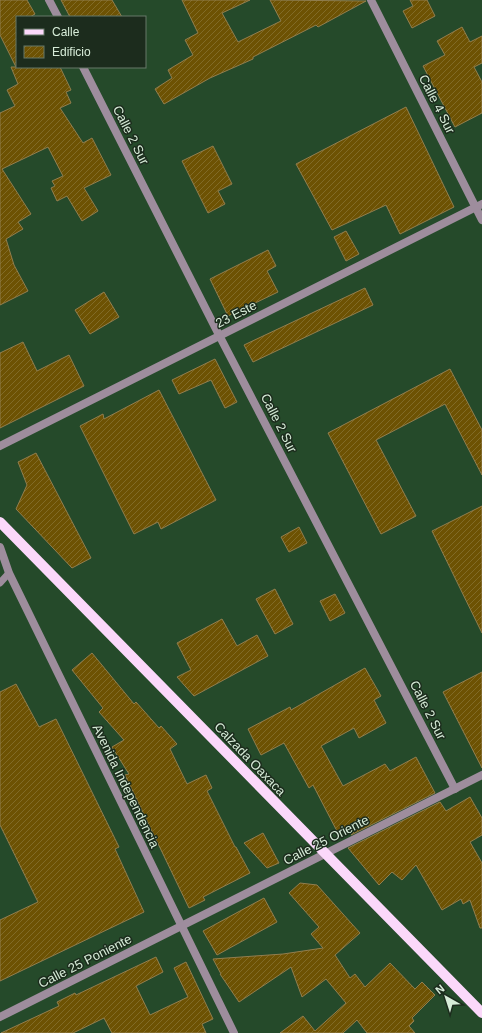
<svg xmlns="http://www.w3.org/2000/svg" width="482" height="1033" font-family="Helvetica,sans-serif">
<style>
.building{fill:url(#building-hatch);stroke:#927e4e}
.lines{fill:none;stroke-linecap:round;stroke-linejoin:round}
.service{stroke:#9e8d9d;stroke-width:7}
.minor{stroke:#9e8d9d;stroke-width:8}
.primary{stroke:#fbd8fa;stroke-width:10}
.labels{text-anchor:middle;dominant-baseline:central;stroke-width:3;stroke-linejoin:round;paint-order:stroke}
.street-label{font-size:13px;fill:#d7ecd8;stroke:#1c2c1d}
</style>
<defs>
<pattern id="building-hatch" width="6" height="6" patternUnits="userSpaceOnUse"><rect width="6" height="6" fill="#6d5203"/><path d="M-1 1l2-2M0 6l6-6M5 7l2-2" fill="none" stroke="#816b27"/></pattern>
</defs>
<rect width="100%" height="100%" fill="#254a2a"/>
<!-- building -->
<g class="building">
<polygon points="0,0 27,0 35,14 30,17 17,17 17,67 60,67 71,90 66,92 71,103 60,108 83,143 92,138 111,175 84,188 98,211 82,221 67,196 57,201 51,188 55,186 52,181 63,176 48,147 2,169 31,214 18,222 23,229 6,239 14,265 28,291 0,305 0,113 15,106 7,90 18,84 11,67 16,67 0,35"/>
<polygon points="61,0 112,0 122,17 70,17"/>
<polygon points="182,0 250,0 222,13 238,42 281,21 270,0 366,1 318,27 316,25 253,57 253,59 210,78 164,104 155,89 172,78 168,70 193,55 185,40 198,33"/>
<polygon points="410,0 427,0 435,16 412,28 403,11 413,6"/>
<polygon points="462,27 470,42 482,36 482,63 474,67 482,82 482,113 455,127 423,66 445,55 437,41"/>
<polygon points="406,107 454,207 400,234 386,205 332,230 296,164"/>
<polygon points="213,146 232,184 218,191 225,204 208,213 182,161"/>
<polygon points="346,231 359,254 346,261 334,237"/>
<polygon points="268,250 276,266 267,271 278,292 228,316 210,279"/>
<polygon points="365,288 373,305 253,362 244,345"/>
<polygon points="104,292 119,317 90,334 75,310"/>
<polygon points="23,342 37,371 69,355 84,386 0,428 0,353"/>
<polygon points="215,359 237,402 225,408 211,380 179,394 172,380"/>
<polygon points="450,369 482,430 482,475 445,404 376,440 416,516 381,534 328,433"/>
<polygon points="159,390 216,500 161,529 158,522 134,534 80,426 103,414 104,419"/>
<polygon points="36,453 91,558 72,568 16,509 27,485 18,462"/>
<polygon points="482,506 482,633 432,531"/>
<polygon points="299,527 307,543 289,552 281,537"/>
<polygon points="275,589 293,624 275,634 256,599"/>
<polygon points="335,594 345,613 330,621 320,601"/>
<polygon points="222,619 237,646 257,635 268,656 194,696 177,677 191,670 177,643"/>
<polygon points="92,653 134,704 136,702 159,728 161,726 177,744 170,749 187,784 206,775 212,788 207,791 235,847 236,847 250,873 203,897 205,900 189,908 125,775 129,774 112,747 124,740 99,712 103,708 72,670"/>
<polygon points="365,668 381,696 374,700 386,723 359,738 354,728 321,746 343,786 385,764 390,771 416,757 435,793 351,835 369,817 338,833 313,785 309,788 284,743 261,755 248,729 290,707 291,710"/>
<polygon points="482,672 482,768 443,692"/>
<polygon points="16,684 39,727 56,719 119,847 115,849 144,912 0,981 0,920 38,902 0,825 0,692"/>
<polygon points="470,797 482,818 482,835 470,842 482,863 482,928 480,928 470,900 463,904 461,899 442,910 416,865 402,880 392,872 379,885 348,848 440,802 446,811"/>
<polygon points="263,833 279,863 267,868 244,843"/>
<polygon points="300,883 317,885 360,933 335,955 350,978 355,974 365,987 390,963 415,989 422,982 435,995 412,1018 414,1021 409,1026 415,1033 367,1033 357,1020 343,1033 280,1033 303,1016 315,1031 346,1003 326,979 302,997 291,967 239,1002 220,974 221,974 213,959 283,954 323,948 311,934 319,927 289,893"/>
<polygon points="264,898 277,922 217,955 203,931"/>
<polygon points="156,957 163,972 136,986 150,1015 188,997 174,968 186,962 213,1019 202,1024 206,1033 112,1033 104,1018 73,1033 1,1033 59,1006 57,1002 75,993 76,995"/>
</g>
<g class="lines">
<!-- service -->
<polyline class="service" points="0,583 9,573"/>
<!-- minor -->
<g class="minor">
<polyline points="49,0 58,17"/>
<polyline points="371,0 482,220"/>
<polyline points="83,67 219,335 455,789"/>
<polyline points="0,446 482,204"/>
<polyline points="0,547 9,573 234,1033"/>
<polyline points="0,1017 482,775"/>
</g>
<!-- primary -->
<polyline class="primary" points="0,522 482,1013"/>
</g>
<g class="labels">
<!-- street labels -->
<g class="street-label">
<text transform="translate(437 104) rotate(63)">Calle 4 Sur</text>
<text transform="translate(131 135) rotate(63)">Calle 2 Sur</text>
<text transform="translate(236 314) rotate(-27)">23 Este</text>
<text transform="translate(279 423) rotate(63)">Calle 2 Sur</text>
<text transform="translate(428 710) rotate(63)">Calle 2 Sur</text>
<text transform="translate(250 759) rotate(46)">Calzada Oaxaca</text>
<text transform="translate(126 786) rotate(64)">Avenida Independencia</text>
<text transform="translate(326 840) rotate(-27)">Calle 25 Oriente</text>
<text transform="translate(85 961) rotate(-27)">Calle 25 Poniente</text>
</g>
</g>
<!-- legend -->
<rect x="16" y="16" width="130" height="52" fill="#1c2c1d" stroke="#677968"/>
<rect x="24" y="29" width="20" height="6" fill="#fbd8fa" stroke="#677968"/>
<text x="52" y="36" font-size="12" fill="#d7ecd8">Calle</text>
<rect x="24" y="46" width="20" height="12" fill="url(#building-hatch)" stroke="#677968"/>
<text x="52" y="56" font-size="12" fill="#d7ecd8">Edificio</text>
<!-- north arrow -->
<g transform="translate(446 997) rotate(321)" stroke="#1c2c1d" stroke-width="3" paint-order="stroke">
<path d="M0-3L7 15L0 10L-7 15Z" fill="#d7ecd8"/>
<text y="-6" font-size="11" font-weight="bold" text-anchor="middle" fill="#d7ecd8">N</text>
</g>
</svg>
